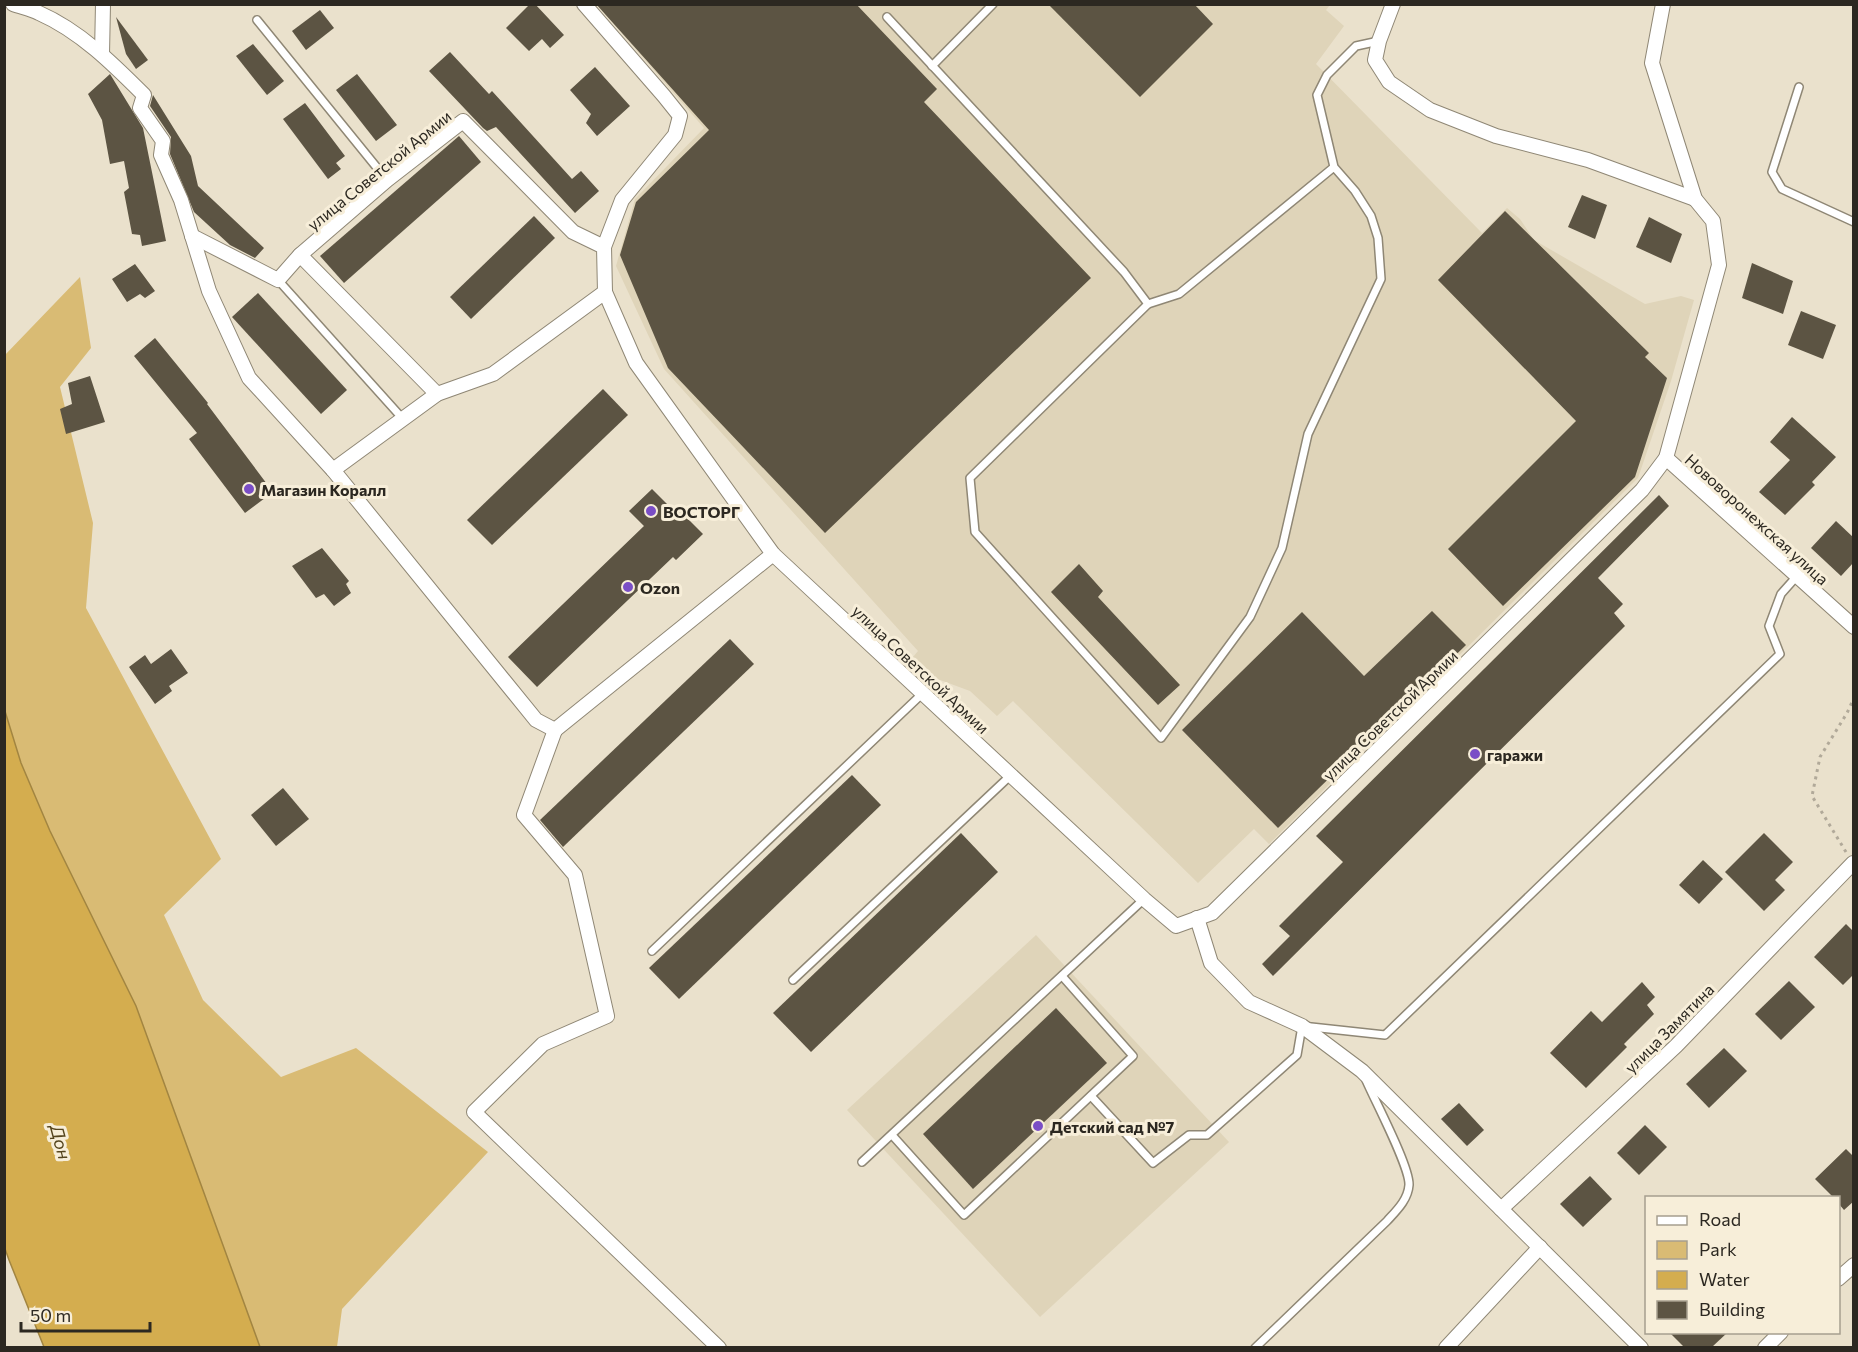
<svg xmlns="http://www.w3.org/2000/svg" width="1858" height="1352" font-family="Commissioner,sans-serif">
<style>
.built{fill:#dfd4b9}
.green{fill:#d9bb74}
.water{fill:#d4ad4f;stroke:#a28541;stroke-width:1.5}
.building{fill:#5c5443}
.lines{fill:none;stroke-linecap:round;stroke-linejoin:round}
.service-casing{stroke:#8f8775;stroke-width:10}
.minor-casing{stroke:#8f8775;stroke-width:16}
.path{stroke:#b1a999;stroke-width:3;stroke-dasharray:3 4.5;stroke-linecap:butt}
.service{stroke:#fff;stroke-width:7}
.minor{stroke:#fff;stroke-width:14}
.poi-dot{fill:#7a4ec6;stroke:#f7eed9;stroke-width:2}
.labels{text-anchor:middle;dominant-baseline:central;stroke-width:6;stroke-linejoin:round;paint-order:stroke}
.street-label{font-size:16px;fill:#2c2821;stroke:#f7eed9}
.poi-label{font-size:16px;font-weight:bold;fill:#2c2821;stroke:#f7eed9;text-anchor:start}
.water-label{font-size:18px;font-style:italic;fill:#55451e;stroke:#f7eed9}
</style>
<rect width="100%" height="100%" fill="#eae1cc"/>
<!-- built -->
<g class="built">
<polygon points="597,5 1330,5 1326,10 1344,26 1316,64 1482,233 1507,208 1520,219 1534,240 1645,304 1681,296 1694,300 1671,381 1638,478 1269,844 1254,829 1198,883 1013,701 997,716 970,691 932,677 913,657 918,651 664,369 616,266 635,199 704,128"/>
<polygon points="1036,935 1229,1142 1040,1317 847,1110"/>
</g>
<!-- green -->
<polygon class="green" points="80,277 91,348 60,387 93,523 86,608 221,859 164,915 203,1000 281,1077 356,1048 488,1152 342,1309 337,1347 260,1347 136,1007 50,831 21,763 4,708 4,356"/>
<!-- water -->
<polygon class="water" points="4,708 21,763 50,831 136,1006 260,1347 44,1347 9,1260 4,1246"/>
<!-- building -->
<g class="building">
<polygon points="530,4 535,4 564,35 550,48 542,39 529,51 506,28"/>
<polygon points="596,4 856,4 937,89 924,102 1091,278 825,533 668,368 620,255 636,202 709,130"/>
<polygon points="1048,4 1194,4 1213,24 1140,97"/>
<polygon points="320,10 334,28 306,50 292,31"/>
<polygon points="116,17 148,60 136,69 126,54"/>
<polygon points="253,44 284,81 267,95 236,56"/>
<polygon points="450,52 489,94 492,91 572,179 581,171 599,191 575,213 496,127 487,131 483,128 429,71"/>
<polygon points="595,67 630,106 597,136 586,123 591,114 570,90"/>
<polygon points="110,74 143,128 166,241 142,246 140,235 132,234 124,192 129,188 124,161 110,164 102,120 88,94"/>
<polygon points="357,74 397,125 376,141 336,90"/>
<polygon points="153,95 191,156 198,186 264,248 255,258 230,245 194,212 170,154 171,137 150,106"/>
<polygon points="305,103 345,156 336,163 341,169 328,179 283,119"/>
<polygon points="459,136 481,162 344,283 320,256"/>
<polygon points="1582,195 1607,205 1595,239 1568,227"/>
<polygon points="1505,211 1649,353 1645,357 1667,378 1635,477 1503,606 1448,549 1576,421 1438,280"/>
<polygon points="534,216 555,238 471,319 450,297"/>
<polygon points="1649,217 1682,234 1671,263 1636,247"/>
<polygon points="1752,263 1793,281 1783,314 1742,298"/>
<polygon points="135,264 155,291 145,298 140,294 127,302 112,279"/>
<polygon points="258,293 347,390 321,414 232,317"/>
<polygon points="1801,311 1836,325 1823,359 1788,345"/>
<polygon points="155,338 208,403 207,404 273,492 245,513 189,439 197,433 134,356"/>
<polygon points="90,376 105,422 66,434 60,409 72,404 68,383"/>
<polygon points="603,389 628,415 492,545 467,520"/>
<polygon points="1792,417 1836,457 1812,482 1815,485 1785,515 1759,492 1790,460 1770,442"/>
<polygon points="652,489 673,510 676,507 703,534 676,560 673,557 537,687 508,657 644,526 629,511"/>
<polygon points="1659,495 1669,506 1598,578 1623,604 1614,613 1625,626 1273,976 1262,964 1290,936 1279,926 1343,862 1316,836"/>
<polygon points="1836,521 1854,538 1854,562 1841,576 1811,548"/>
<polygon points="322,548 349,581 346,584 351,593 334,606 324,594 316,598 292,566"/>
<polygon points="1079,564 1103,591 1098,597 1180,685 1158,705 1051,592"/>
<polygon points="1432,611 1466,645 1278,828 1182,730 1302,612 1364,676"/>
<polygon points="730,639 754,664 563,847 540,820"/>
<polygon points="171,649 188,673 169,686 172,691 155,704 129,667 145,655 151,664"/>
<polygon points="852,775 881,805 679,999 649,968"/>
<polygon points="283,788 309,819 276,846 251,815"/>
<polygon points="961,833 998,872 811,1052 773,1013"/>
<polygon points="1764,833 1793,862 1775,880 1785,890 1764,911 1725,872"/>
<polygon points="1703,860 1723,879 1699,904 1679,885"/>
<polygon points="1846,924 1854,932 1854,974 1843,985 1814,957"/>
<polygon points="1789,981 1815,1007 1781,1040 1755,1014"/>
<polygon points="1642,982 1655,997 1647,1005 1654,1014 1624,1044 1627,1047 1586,1088 1550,1053 1591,1011 1602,1022"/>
<polygon points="1056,1008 1107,1063 973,1189 923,1134"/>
<polygon points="1724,1048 1747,1071 1709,1108 1686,1084"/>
<polygon points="1459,1103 1484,1130 1467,1146 1441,1119"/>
<polygon points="1645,1125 1667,1147 1639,1175 1617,1153"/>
<polygon points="1846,1149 1854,1157 1854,1201 1844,1210 1839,1204 1839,1197 1833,1197 1815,1179"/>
<polygon points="1590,1176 1612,1199 1583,1227 1560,1204"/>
<polygon points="1669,1332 1728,1332 1712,1347 1684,1347"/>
</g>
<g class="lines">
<!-- service casing -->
<g class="service-casing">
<g id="service">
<polyline points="887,17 1124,272 1148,304"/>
<polyline points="257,20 387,180"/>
<polyline points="932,66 993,4"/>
<polyline points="1799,87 1772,172 1782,189 1854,222"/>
<polyline points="1334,167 1179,294 1148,304 970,478 975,532 1161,738 1250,617 1282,548 1308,434 1381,279 1378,238 1371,216 1355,191 1334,167 1317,95 1327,75 1356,46 1379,41"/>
<polyline points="278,280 403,419"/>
<polyline points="652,951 923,693"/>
<polyline points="793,980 1011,775"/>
<polyline points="1091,1096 1153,1163 1189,1135 1207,1135 1297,1055 1302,1026 1385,1035 1780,654 1769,626 1781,594 1797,576"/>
<polyline points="892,1135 964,1215 1133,1056 1062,976"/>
<polyline points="862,1162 1144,899"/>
<path d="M 1255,1348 L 1387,1221 C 1396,1211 1408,1200 1409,1185 C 1410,1167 1375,1101 1366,1080"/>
</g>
</g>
<!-- minor casing -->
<g class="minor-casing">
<g id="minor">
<path d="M 13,4 C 21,7 31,9 39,13 C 80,31 113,64 144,95 L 140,108 L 163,141 L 161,155 L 181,200 L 209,291 L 249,378 L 333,470 L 437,394 L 493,374 L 605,292"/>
<polyline points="584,4 664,96 680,116 675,135 622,200 604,247"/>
<polyline points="1393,4 1379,41 1375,60 1389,82 1430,110 1496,136 1588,160 1695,199"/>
<polyline points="102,54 103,4"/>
<polyline points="192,236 278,280 300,255"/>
<polyline points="437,394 300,255 387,180 463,121 573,232 604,247 605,292 636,363 773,554 1144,899 1176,926 1212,913 1642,490 1666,458 1719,265 1713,221 1695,199 1652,63 1663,4"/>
<polyline points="1666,458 1854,627"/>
<polyline points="333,470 536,720 555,730 773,554"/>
<polyline points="555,730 524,815 575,875 607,1016 543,1044 474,1112 719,1348"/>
<polyline points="1197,918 1211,963 1249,1002 1302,1026 1362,1071 1641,1348"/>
<polyline points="1501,1209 1676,1046 1853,863"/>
<polyline points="1838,1279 1854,1265"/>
<polyline points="1446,1348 1540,1247"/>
<polyline points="1765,1348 1781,1332"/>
</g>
</g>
<!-- path -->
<polyline class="path" points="1846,852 1812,796 1820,757 1847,713 1854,698"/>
<!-- service -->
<use href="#service" class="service"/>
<!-- minor -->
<use href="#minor" class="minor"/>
</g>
<!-- markers -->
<g class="poi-dot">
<circle cx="249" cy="489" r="6"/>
<circle cx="651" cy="511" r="6"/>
<circle cx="628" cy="587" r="6"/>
<circle cx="1475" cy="754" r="6"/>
<circle cx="1038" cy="1126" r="6"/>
</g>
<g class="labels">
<!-- street labels -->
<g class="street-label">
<text transform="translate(379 170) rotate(-39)">улица Советской Армии</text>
<text transform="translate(1757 519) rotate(42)">Нововоронежская улица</text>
<text transform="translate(921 669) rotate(43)">улица Советской Армии</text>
<text transform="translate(1390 715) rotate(-44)">улица Советской Армии</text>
<text transform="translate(1669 1028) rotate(-45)">улица Замятина</text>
</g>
<!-- poi labels -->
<g class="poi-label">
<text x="261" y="489">Магазин Коралл</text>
<text x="663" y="511">ВОСТОРГ</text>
<text x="640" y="587">Ozon</text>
<text x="1487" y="754">гаражи</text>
<text x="1050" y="1126">Детский сад №7</text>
</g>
<!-- water labels -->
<g class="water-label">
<text transform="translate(61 1142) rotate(75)">Дон</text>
</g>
</g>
<!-- border -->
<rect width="1858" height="1352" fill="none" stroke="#2c2821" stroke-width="12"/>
<!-- legend -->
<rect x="1645" y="1196" width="195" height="138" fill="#f7eed9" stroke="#a69f8f" stroke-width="1.5"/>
<rect x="1657" y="1216" width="30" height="9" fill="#ffffff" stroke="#a69f8f" stroke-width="1.5"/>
<text x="1699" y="1226" font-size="18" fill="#2c2821">Road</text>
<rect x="1657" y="1241" width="30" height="18" fill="#d9bb74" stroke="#a69f8f" stroke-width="1.5"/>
<text x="1699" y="1256" font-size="18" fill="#2c2821">Park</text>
<rect x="1657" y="1271" width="30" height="18" fill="#d4ad4f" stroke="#a69f8f" stroke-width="1.5"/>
<text x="1699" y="1286" font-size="18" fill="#2c2821">Water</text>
<rect x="1657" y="1301" width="30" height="18" fill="#5c5443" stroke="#a69f8f" stroke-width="1.5"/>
<text x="1699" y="1316" font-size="18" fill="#2c2821">Building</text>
<!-- scale -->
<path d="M21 1322v9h129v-9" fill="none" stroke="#2c2821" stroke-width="3"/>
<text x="30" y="1322" font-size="18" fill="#2c2821" stroke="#f7eed9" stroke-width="4.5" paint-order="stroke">50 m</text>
</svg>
